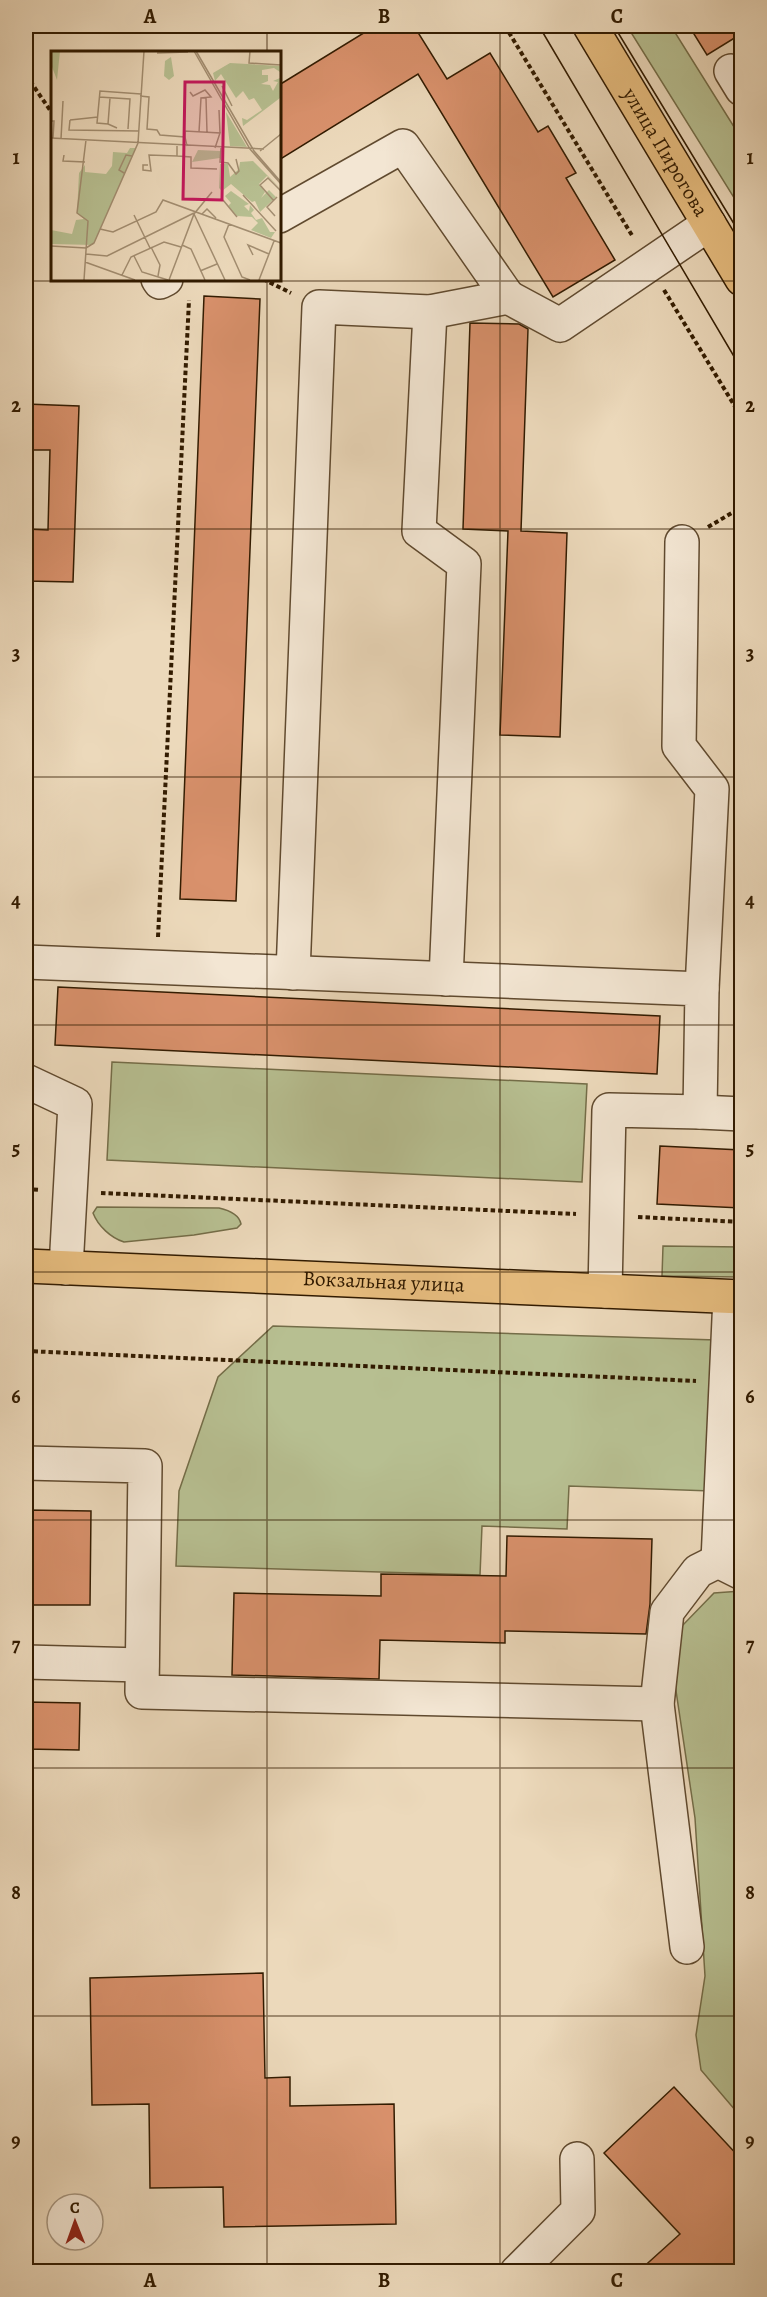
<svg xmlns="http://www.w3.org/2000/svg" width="767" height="2297" font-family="Alegreya,serif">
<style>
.green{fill:#b7bf91;stroke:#746d48;stroke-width:1.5}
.building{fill:#d9916c;stroke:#321b00;stroke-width:1.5}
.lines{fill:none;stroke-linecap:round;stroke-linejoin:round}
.minor-casing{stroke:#604a2f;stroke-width:36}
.major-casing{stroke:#321b00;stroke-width:36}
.path{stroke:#321b00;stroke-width:4;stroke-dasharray:4.5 3;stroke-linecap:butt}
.minor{stroke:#f3e6d3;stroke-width:33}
.major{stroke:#e6bc7e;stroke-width:33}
.tram{stroke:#321b00;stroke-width:1.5}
.grid{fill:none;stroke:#321b00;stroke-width:1.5;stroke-opacity:0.55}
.labels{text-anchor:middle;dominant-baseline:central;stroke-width:4.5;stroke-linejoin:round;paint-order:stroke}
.street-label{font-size:21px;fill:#321b00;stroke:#f3e6d3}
.inset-road{fill:none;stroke:#a28d70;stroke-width:1.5}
.view{fill:#c2185b;fill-opacity:0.15;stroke:#c2185b;stroke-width:3}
.inset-edge{fill:none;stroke:#321b00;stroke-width:3}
.neatline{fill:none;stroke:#321b00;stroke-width:2}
.grid-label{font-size:20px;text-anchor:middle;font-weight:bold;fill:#321b00}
</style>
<rect width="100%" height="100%" fill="#ecd9bb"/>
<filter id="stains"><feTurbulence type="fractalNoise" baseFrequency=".00333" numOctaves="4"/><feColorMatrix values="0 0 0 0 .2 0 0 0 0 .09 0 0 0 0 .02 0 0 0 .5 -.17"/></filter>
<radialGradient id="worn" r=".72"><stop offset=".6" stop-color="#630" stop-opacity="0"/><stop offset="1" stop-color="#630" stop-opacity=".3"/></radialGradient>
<!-- green -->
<g class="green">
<polygon points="627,26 671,26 741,138 741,209"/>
<polygon points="112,1062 587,1084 582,1182 107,1160"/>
<path d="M 97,1207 L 219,1208 C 228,1210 239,1214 241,1224 L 237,1228 L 194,1235 L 124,1242 C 111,1238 98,1226 93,1213 Z"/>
<polygon points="663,1246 741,1247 741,1277 662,1276"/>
<polygon points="273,1326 716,1340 711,1491 569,1486 567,1529 482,1526 480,1575 176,1566 179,1491 218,1377"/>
<polygon points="741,1591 741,2117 701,2070 696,2035 705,1976 695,1818 672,1664 680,1628 714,1593"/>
</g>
<!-- building -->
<g class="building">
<polygon points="375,26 414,26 447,79 490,53 538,132 548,126 576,173 566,178 615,260 553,297 418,74 279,160 279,85"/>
<polygon points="689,26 741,26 741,34 707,55"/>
<polygon points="204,296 260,299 236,901 180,899"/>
<polygon points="470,323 519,324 528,329 521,531 567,533 560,737 500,735 508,531 463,529"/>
<polygon points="26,404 79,406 73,582 26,581 26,529 48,530 50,450 26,450"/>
<polygon points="58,987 660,1016 657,1074 55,1045"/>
<polygon points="660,1146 741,1150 741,1208 657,1204"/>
<polygon points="26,1510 91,1511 90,1605 26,1605"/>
<polygon points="507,1536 652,1539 650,1604 646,1634 505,1631 505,1643 380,1640 379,1679 232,1675 234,1593 381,1596 381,1574 506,1576"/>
<polygon points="26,1702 80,1703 79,1750 26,1749"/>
<polygon points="263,1973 265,2078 290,2077 290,2106 394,2104 396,2224 224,2227 223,2187 150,2188 149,2104 92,2105 90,1978"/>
<polygon points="674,2087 741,2159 741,2271 639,2271 680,2234 604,2153"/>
</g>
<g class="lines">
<!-- minor casing -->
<g class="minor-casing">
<g id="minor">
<polyline points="731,71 742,89"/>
<polyline points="279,216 403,146 508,297 430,312 319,307 293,973"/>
<polyline points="158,279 160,282 166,279"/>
<polyline points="508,297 560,325 709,224"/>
<polyline points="430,312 419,531 464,564 446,979"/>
<polyline points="682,542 679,746 712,789 702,989"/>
<polyline points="26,962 702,989 700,1112 609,1110 605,1291"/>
<polyline points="26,1081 75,1104 66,1268"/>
<polyline points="700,1112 742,1114"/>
<polyline points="730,1297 718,1561 742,1573"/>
<polyline points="26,1463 145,1466 142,1692 657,1704"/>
<polyline points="26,1662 142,1665"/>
<polyline points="687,1947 657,1704 667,1612 698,1571 718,1561"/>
<polyline points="517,2272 578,2211 577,2159"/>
</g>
</g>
<!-- major casing -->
<g class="major-casing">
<g id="major">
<path id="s1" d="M 590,26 L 742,279"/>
<path id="s2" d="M 26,1266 L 742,1297"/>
</g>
</g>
<!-- path -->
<g class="path">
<polyline points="505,26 633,237"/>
<polyline points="26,75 52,113"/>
<polyline points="263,279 291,293"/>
<polyline points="664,290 742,418"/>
<polyline points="708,527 742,507"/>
<polyline points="158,937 189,300"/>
<polyline points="26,1189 40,1190"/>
<polyline points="101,1193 576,1214"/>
<polyline points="638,1217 742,1222"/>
<polyline points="26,1351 696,1381"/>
</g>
<!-- minor -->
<use href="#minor" class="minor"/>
<!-- major -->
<use href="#major" class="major"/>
<!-- tram -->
<g class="tram">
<polyline points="539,26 742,370"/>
<polyline points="614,26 742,237"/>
</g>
</g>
<!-- grid -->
<path class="grid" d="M 267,26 L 267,52M 500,26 L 500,2272M 267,279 L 267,2272M 26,281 L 742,281M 26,529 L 742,529M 26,777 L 742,777M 26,1025 L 742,1025M 26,1272 L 742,1272M 26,1520 L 742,1520M 26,1768 L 742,1768M 26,2016 L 742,2016"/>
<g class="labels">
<!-- street labels -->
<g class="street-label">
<text stroke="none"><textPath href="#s1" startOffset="147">улица Пирогова</textPath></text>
<text stroke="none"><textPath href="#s2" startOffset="358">Вокзальная улица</textPath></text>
</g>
</g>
<!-- overview -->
<g transform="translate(51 51)">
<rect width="230" height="230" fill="#ecd9bb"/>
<path d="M 0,0 L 9,0 L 6,29 L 1,16 L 0,28 ZM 120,6 L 123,25 L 118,29 L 113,25 L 114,10 ZM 179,12 L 229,15 L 229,21 L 223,17 L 211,19 L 211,24 L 217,24 L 217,30 L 210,33 L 219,34 L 222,40 L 227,31 L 222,30 L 229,27 L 229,47 L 192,75 L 191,67 L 196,69 L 211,59 L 203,47 L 198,49 L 192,40 L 185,47 L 170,23 L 164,30 L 162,22 ZM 175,61 L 196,96 L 179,95 ZM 79,97 L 85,97 L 42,194 L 0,193 L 0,179 L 21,183 L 25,169 L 33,168 L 26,162 L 28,122 L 34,114 L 34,121 L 55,123 L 61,115 L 62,101 L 76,102 ZM 147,99 L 169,100 L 169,107 L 141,111 ZM 202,110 L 229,137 L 216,125 L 208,133 L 214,141 L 210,147 L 218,139 L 225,146 L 209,161 L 204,150 L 201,151 L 180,133 L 171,140 L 168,137 L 169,113 L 177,113 L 179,126 L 188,118 L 189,111 ZM 180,140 L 198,153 L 193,155 L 198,160 L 199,154 L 203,159 L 200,162 L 205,169 L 211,167 L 219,181 L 224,181 L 220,187 L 200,179 L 207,172 L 201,166 L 186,165 L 177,155 L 180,152 L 174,145 Z" fill="#b7bf91"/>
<path class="inset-road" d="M 143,0 L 199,98 L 230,133M 145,0 L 203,100 L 230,131M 199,0 L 198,12 L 230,14M 106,2 L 137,1M 171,35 L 181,55M 139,41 L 142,45 L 154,39 L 160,46 L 150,47 L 148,81M 89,45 L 98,46 L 96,78 L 106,79 L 109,84 L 134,86 L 136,95M 48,46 L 79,48 L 77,78M 59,47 L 57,73 L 66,77M 155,47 L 156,81M 168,59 L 169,82M 19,69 L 18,79 L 88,80M 19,69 L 47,66M 0,70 L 3,70 L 2,87M 57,73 L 46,72 L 49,40 L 90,43M 134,86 L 134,80 L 169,82 L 164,97M 0,87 L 213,98M 10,88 L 12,50M 170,97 L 169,111 L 177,112 L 185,123 L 188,120 L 185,108M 209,100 L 230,83M 13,104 L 12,110 L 34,111M 126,105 L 140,106 L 140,117 L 166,118M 97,114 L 92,114 L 92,119 L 100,120 L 98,104 L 126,105 L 126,95M 73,122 L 68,119 L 75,104 L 81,105M 192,144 L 225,180M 172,149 L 186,166M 223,150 L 209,134 L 217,127 L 230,140M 143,163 L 174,229M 151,163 L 156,158 L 165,167M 83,164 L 99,197M 224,165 L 216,156 L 226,146M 178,173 L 173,186 L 191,226 L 199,229M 49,178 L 62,181 L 105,161 L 112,149 L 230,192M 131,194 L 140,198 L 154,229M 0,195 L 35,197M 100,196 L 109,214 L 107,225M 35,197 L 43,192 L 87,92 L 93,0M 35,203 L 56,205 L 145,161M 202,204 L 197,194 L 218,203M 83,205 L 91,221 L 117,229M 34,211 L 84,229M 149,220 L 166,213M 71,224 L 80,206 L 113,191 L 130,196M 33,229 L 37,170 L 26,162 L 35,89M 118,229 L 143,163 L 161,141M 208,229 L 223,190"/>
<path class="view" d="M 134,31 L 173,31 L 171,149 L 132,148 Z"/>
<rect width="230" height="230" class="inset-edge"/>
</g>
<!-- margin -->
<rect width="767" height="2297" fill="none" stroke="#ecd9bb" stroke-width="66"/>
<!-- north arrow -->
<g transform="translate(75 2222) rotate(359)"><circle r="28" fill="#f3e6d3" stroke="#a6957f" stroke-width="1.5"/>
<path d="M0-4.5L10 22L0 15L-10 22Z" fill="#8f2418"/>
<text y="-9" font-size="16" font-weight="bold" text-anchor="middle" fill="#321b00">С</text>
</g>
<rect x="33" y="33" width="701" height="2231" class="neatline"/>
<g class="grid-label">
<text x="150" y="23">A</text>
<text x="384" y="23">B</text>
<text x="617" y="23">C</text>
<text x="16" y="164">1</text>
<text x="750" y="164">1</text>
<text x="16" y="412">2</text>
<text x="750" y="412">2</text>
<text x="16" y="660">3</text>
<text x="750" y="660">3</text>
<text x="16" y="907">4</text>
<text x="750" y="907">4</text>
<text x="16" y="1155">5</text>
<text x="750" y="1155">5</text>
<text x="16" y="1403">6</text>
<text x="750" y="1403">6</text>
<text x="16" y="1651">7</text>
<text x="750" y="1651">7</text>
<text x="16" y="1899">8</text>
<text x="750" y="1899">8</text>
<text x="16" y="2147">9</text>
<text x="750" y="2147">9</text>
<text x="150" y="2287">A</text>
<text x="384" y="2287">B</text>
<text x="617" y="2287">C</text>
</g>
<rect width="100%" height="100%" filter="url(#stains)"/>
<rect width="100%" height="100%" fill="url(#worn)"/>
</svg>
